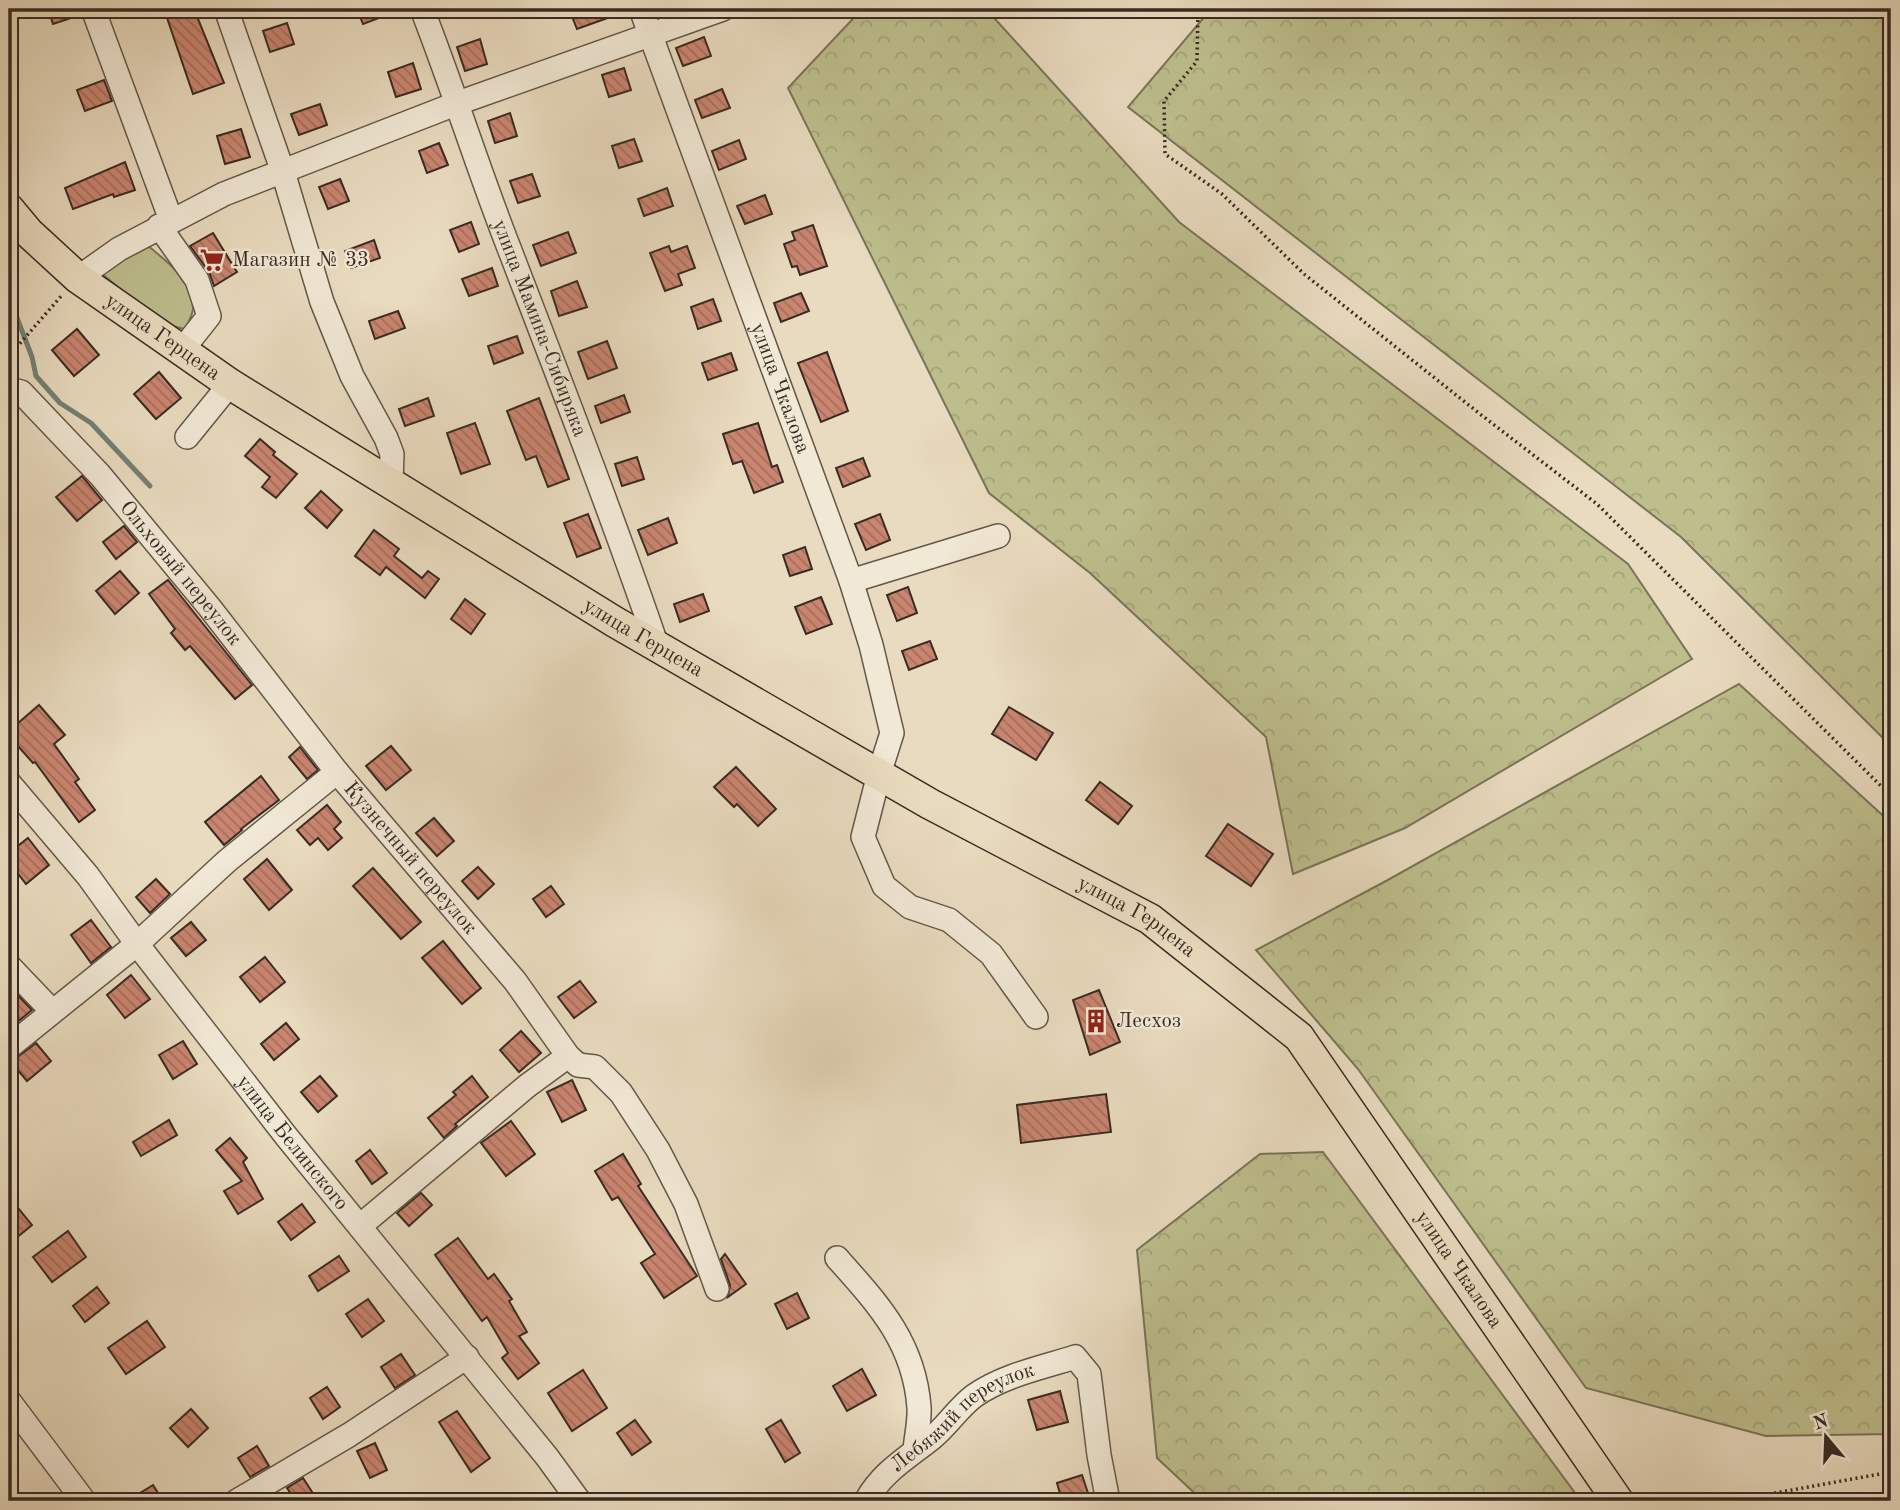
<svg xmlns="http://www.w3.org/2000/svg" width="1900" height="1510" font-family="'Old Standard TT',serif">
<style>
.grass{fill:#bebe8d;stroke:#7b7458;stroke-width:2}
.forest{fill:url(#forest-crowns);stroke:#7b7458;stroke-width:2}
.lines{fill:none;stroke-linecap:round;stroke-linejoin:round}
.stream{stroke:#728176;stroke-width:5}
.building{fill:url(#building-back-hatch);stroke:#382b23;stroke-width:2}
.minor-casing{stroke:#64574a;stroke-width:26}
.major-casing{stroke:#382b23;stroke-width:33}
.path{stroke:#382b23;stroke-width:3.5;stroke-dasharray:2 3.5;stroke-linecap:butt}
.minor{stroke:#f1e8d5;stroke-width:23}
.major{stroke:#e9dbbf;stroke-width:30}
.labels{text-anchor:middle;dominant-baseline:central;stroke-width:5;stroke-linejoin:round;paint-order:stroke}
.poi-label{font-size:21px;fill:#382b23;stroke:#f1e8d5;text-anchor:start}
.street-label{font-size:21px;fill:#382b23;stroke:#f1e8d5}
</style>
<defs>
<pattern id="forest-crowns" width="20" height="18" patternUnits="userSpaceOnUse" patternTransform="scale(1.75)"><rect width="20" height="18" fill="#bebe8d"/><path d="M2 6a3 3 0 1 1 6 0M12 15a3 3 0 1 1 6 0" fill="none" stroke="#a4a379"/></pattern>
<pattern id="building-back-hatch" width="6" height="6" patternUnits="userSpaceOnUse" patternTransform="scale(1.75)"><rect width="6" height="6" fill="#ca8570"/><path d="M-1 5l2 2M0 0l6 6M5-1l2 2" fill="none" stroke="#a56d5c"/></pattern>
</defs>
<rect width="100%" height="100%" fill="#e9dbbf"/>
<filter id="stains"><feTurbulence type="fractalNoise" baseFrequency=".00286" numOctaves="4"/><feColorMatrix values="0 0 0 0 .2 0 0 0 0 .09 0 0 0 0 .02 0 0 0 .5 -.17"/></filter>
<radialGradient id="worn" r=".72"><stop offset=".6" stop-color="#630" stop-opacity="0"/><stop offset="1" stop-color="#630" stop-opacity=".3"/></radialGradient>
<!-- grass -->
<path class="grass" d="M 147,245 C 167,262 192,278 193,308 C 193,315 188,323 185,329 L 163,324 L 101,273 Z"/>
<!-- forest -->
<g class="forest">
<polygon points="862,9 986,9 1179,222 1628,564 1692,659 1405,828 1293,874 1266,737 1090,573 989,493 788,88"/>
<polygon points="1211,9 1891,9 1891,746 1681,537 1128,107"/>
<polygon points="1739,684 1891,823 1891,1434 1766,1436 1586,1388 1358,1069 1256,950 1386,881"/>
<polygon points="1323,1152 1581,1501 1203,1501 1157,1458 1137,1250 1260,1154"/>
</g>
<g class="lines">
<!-- stream -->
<polyline class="stream" points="9,297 32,357 36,376 60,403 91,423 150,486"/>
</g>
<!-- building -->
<g class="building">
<polygon points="48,9 79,9 80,15 53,24"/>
<polygon points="164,9 194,9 224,83 193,94"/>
<polygon points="357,9 400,9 400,10 363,24"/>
<polygon points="569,9 627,9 627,11 577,29"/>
<polygon points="287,23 294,44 270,52 263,31"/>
<polygon points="704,37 711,56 683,66 676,48"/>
<polygon points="480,39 487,64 465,71 457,47"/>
<polygon points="413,63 421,89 396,97 388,72"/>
<polygon points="624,68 631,90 609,97 602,75"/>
<polygon points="104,80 112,101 85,111 77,90"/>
<polygon points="722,89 730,108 702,118 695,100"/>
<polygon points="320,104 327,125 299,135 291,114"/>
<polygon points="510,113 517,136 495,143 488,121"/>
<polygon points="241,129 250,157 225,164 217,136"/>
<polygon points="634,139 642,161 619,168 612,146"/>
<polygon points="739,140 746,159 719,170 712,151"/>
<polygon points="439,143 448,165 427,173 419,151"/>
<polygon points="125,162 135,190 114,197 113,194 73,209 65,188"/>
<polygon points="532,174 540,196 518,203 510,181"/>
<polygon points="340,179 349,201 328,209 319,187"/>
<polygon points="667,188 673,206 644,216 638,199"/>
<polygon points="765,195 772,214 745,224 737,206"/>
<polygon points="471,222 479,244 459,252 450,230"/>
<polygon points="813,225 827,266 800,275 797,266 792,267 784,244 795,240 792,232"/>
<polygon points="568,232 576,253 541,266 533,245"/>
<polygon points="213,233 237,272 214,286 209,272 190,246"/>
<polygon points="374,240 380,258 351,268 345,251"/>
<polygon points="669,246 671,252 687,246 695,268 678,274 682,285 665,291 650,253"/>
<polygon points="492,268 498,286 469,296 462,279"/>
<polygon points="577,281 587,307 559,316 551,291"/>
<polygon points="801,293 809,311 781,322 774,303"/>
<polygon points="713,299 721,321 698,329 691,307"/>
<polygon points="398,311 405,328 375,339 369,321"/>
<polygon points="77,329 99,355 74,376 52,350"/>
<polygon points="517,336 523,353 494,364 488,346"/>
<polygon points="607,341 617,368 588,379 578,352"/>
<polygon points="827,352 848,411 821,422 798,363"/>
<polygon points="731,353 737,370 708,380 702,363"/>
<polygon points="159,372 181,398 156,419 134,394"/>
<polygon points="624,395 630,412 601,423 595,406"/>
<polygon points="428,398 434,416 405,426 399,409"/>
<polygon points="539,398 569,479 548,487 536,456 526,460 507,411"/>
<polygon points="475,423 490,464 461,474 447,433"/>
<polygon points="758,423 772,467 777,465 783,482 754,493 742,461 733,464 723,434"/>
<polygon points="260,439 275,452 273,455 297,474 276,498 262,487 270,477 245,456"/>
<polygon points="637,457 644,479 622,486 615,464"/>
<polygon points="863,458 870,476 843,487 836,468"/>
<polygon points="82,476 102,500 77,521 56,497"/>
<polygon points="321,491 342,510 327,528 305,508"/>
<polygon points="588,514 601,548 577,557 564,523"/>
<polygon points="880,514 890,540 866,550 855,524"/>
<polygon points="668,518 677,543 648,555 638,530"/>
<polygon points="124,526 137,542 116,559 103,542"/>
<polygon points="374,530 399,549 394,556 422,578 428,571 439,579 425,598 386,567 380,575 355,556"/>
<polygon points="805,547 812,569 790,576 783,555"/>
<polygon points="120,571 139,593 115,614 96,591"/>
<polygon points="168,580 252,685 235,699 190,646 185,650 171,633 175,629 149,594"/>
<polygon points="908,587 917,613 897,621 887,595"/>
<polygon points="703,594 709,611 680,622 674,604"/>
<polygon points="821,597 832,624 806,634 795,607"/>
<polygon points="465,599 485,614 471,634 451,619"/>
<polygon points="930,641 937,659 909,670 902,651"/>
<polygon points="39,705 65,735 54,744 79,779 75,782 95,810 79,822 35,762 33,763 9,736 9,731"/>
<polygon points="1009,707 1053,733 1036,760 992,734"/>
<polygon points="391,746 411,770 386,790 366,766"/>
<polygon points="300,747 318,770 307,779 289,757"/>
<polygon points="736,767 776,809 758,826 737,804 734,807 714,787"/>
<polygon points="261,776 279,800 241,829 242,830 224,845 205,822"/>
<polygon points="1100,782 1132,806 1118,824 1086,800"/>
<polygon points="327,805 341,822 334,829 342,838 328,850 318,838 310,845 297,830"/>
<polygon points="434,818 454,841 437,856 416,833"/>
<polygon points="1228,824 1273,854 1251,886 1206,856"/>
<polygon points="28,838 49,865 26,884 9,862 9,853"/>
<polygon points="267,859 292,890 269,910 244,879"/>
<polygon points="478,867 494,884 478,899 462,881"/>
<polygon points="373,868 421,922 401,939 353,886"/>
<polygon points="156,879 170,894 150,913 136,897"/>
<polygon points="551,886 564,904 546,917 533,899"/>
<polygon points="91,920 111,947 91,963 71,935"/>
<polygon points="191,922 206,940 186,956 171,938"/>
<polygon points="443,941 481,988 462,1004 422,958"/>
<polygon points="265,957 285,982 260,1002 240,977"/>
<polygon points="131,975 150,999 125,1018 107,995"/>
<polygon points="580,981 596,1002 574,1018 558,997"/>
<polygon points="9,986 32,1010 9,1029"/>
<polygon points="1099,990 1120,1042 1090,1055 1073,1000"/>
<polygon points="286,1023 299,1039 274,1060 261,1044"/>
<polygon points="521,1031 541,1053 519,1072 500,1050"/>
<polygon points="183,1041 197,1064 173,1079 159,1055"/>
<polygon points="36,1043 51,1061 27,1081 11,1062"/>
<polygon points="320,1076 337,1096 318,1112 301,1092"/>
<polygon points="472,1076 488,1097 455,1124 457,1126 444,1138 428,1118 456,1095 453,1092"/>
<polygon points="572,1080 586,1110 562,1122 547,1092"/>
<polygon points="1106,1094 1111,1132 1021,1143 1017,1105"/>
<polygon points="169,1120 177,1135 141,1156 133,1142"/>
<polygon points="511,1121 535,1154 506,1176 481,1143"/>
<polygon points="230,1138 247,1158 243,1162 263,1199 238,1214 224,1191 242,1181 216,1150"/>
<polygon points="370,1150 387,1173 372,1184 356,1161"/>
<polygon points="623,1154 641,1184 638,1186 697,1276 664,1298 641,1263 655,1254 618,1197 612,1200 595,1171"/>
<polygon points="421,1193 432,1205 409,1226 397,1213"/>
<polygon points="9,1197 32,1225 9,1244"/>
<polygon points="302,1204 315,1222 291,1240 278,1222"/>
<polygon points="68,1231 86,1257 52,1282 33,1257"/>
<polygon points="458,1238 488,1279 494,1274 512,1299 509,1301 527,1332 519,1336 539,1363 518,1379 502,1358 508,1353 487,1317 482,1321 435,1255"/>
<polygon points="725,1254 746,1284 728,1297 730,1285 721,1259"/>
<polygon points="339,1256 349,1271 318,1291 309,1276"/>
<polygon points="97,1287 109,1303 85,1322 73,1306"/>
<polygon points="797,1293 809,1318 787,1329 775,1304"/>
<polygon points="368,1299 384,1321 362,1337 346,1314"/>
<polygon points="147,1321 165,1347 126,1374 108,1348"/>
<polygon points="401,1354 415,1375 395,1388 381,1367"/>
<polygon points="862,1369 876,1395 847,1411 833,1386"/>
<polygon points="583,1370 607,1408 572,1431 548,1393"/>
<polygon points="327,1387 340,1407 323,1419 310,1398"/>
<polygon points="1060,1391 1068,1422 1037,1430 1028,1400"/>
<polygon points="191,1409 208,1428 188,1447 170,1428"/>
<polygon points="457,1411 490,1458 471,1472 439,1422"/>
<polygon points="635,1420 651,1442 632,1455 617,1433"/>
<polygon points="781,1420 800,1453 785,1462 766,1429"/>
<polygon points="375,1443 387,1470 370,1478 357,1451"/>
<polygon points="257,1446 269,1466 250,1477 238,1458"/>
<polygon points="1082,1475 1088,1493 1062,1501 1057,1483"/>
<polygon points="303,1478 318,1501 296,1501 287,1488"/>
<polygon points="153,1485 163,1501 127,1501"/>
</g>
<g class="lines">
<!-- minor casing -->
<g class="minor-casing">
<g id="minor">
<polyline points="93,9 171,220"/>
<polyline points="226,9 283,172 322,302 352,376 386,438 392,454 391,482"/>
<path id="s1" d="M 422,9 C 453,88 478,169 509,248 C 560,381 611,512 657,646"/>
<path id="s2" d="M 641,9 L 851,581 L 871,645 L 892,733 L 879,774 L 863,837 L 884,886 L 910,907 L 949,920 L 991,954 L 1036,1017"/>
<polyline points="159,226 197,280 209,316 182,350"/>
<polyline points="78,278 119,249 224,194 458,103 723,9"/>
<path id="s3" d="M 9,389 L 21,392 L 100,475 L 210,608 L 337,772 L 515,981 L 568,1056 L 578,1065 L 595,1067 L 621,1093 L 658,1150 L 686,1204 L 717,1289"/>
<polyline points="187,437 230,384"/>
<polyline points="851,581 998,536"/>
<path id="s4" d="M 9,783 L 88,876 L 137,944 L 286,1136 L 547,1457 L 579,1501"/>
<polyline points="9,966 52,1011"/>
<polyline points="9,1047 137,944 227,861 337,772"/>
<polyline points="360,1226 527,1086 568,1056"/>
<path d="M 837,1258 C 878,1304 914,1342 919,1407 C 920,1421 916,1437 915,1450"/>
<polyline points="9,1401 84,1501"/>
<polyline points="237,1501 349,1435 467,1357"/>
<path id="s5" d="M 866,1501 C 882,1472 907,1458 932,1438 C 947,1426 958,1408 974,1396 C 1004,1375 1041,1368 1075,1357 L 1089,1374 L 1099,1455 L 1108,1501"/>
</g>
</g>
<!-- major casing -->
<g class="major-casing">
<g id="major">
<path id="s6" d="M 9,209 L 29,233 L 78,278 L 230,384 L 615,622 L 930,804 L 1150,919 L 1299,1037 L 1618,1501"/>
</g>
</g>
<!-- path -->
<g class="path">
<polyline points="1198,9 1197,61 1164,101 1165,154 1222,194 1304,274 1480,414 1597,504 1891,796"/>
<polyline points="9,356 63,294"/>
<polyline points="1731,1501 1891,1472"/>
</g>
<!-- minor -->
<use href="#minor" class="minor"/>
<!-- major -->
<use href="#major" class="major"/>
</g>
<!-- icons -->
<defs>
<g id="supermarket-bare" transform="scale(1.89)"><path d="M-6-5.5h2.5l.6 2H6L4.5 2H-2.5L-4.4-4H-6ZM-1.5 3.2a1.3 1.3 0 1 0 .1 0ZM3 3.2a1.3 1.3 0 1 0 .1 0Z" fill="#8f2418" stroke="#f1e8d5" stroke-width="2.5" paint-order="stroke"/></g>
<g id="building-bare" transform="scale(1.89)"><path d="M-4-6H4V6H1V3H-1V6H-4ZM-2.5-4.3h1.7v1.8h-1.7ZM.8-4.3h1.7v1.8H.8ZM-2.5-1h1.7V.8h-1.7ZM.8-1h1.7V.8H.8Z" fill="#8f2418" stroke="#f1e8d5" stroke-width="2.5" paint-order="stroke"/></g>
</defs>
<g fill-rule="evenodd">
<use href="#supermarket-bare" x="212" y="260"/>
<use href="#building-bare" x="1096" y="1021"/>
</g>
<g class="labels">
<!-- poi labels -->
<g class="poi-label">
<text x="232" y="260">Магазин № 33</text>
<text x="1116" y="1021">Лесхоз</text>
</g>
<!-- street labels -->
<g class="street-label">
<text stroke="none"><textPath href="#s1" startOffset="340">улица Мамина-Сибиряка</textPath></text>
<text stroke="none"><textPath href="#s6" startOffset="201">улица Герцена</textPath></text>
<text stroke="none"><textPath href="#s2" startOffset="404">улица Чкалова</textPath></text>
<text stroke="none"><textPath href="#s3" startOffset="254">Ольховый переулок</textPath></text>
<text stroke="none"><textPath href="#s6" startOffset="768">улица Герцена</textPath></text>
<text stroke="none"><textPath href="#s3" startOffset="620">Кузнечный переулок</textPath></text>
<text stroke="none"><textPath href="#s6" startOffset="1335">улица Герцена</textPath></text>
<text stroke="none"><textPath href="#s4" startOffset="458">улица Белинского</textPath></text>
<text stroke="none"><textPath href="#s6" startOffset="1820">улица Чкалова</textPath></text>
<text stroke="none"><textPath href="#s5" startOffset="130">Лебяжий переулок</textPath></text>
</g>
</g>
<!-- margin -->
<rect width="1900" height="1510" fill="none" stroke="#e9dbbf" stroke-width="35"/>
<rect x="10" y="10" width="1879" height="1489" fill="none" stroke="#382b23" stroke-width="3.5"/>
<rect x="18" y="18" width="1865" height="1475" fill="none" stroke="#382b23" stroke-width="2"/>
<!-- north arrow -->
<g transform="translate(1826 1437) rotate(341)" stroke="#f1e8d5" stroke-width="5" paint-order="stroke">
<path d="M0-5L12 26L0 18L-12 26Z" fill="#382b23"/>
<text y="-10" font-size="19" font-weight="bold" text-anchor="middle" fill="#382b23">N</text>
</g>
<rect width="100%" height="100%" filter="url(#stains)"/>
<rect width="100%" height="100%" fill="url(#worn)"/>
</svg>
